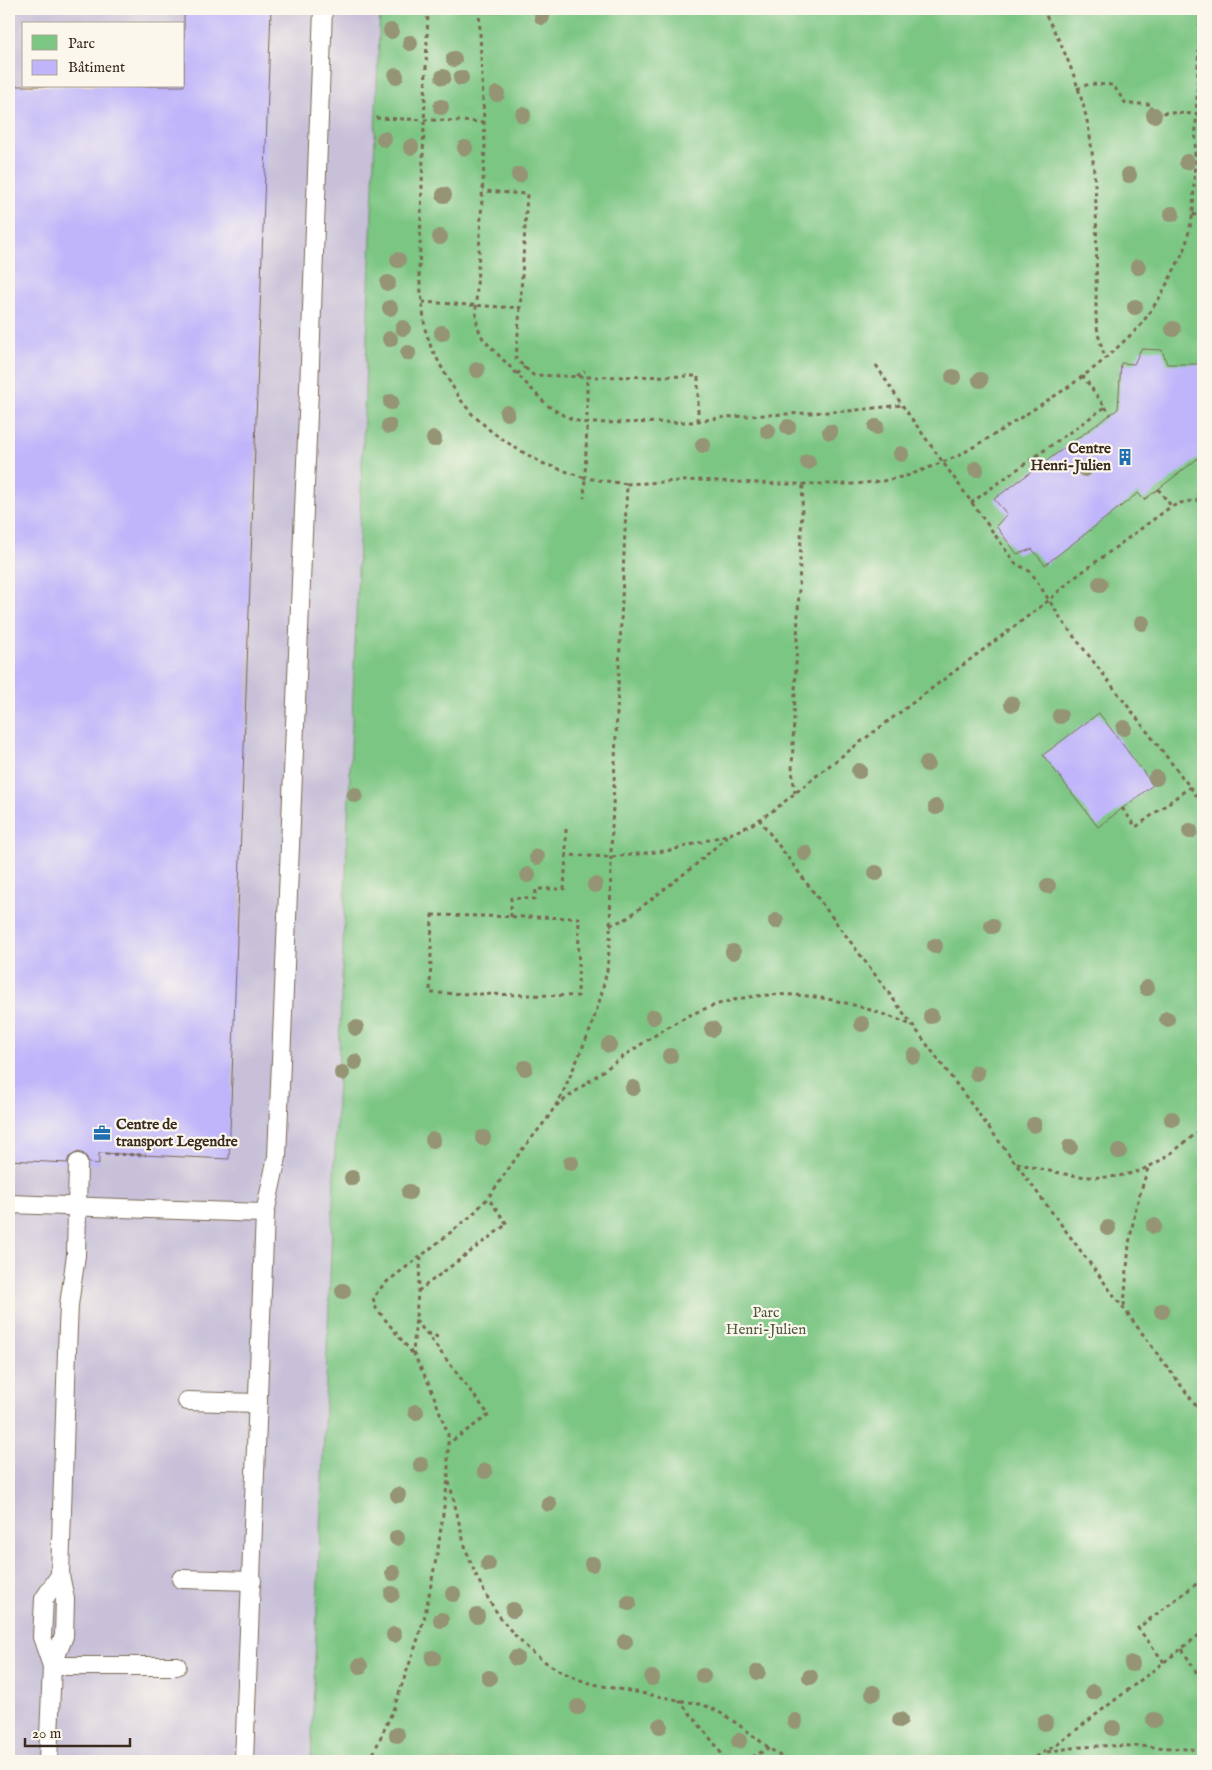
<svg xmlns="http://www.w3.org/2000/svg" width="1212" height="1770" font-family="'IM FELL English',serif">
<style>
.industrial{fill:#c7c0d8;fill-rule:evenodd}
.green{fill:#7cc683;stroke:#5c7850}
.building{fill:#c0b5fa}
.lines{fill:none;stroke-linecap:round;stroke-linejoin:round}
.service-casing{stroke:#796954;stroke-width:20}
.path{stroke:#796954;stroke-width:3;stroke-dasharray:4 4;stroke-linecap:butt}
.service{stroke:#fff;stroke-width:18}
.tree{fill:#959474}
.labels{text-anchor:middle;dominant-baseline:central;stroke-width:4.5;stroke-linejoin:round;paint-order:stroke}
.poi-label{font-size:15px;font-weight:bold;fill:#3b2a1e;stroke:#fbf7ec;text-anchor:end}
.park-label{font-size:15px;fill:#4e593c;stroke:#fbf7ec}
</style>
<rect width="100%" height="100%" fill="#fbf7ec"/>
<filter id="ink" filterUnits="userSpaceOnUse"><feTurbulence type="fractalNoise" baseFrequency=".02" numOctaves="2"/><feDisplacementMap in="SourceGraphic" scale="10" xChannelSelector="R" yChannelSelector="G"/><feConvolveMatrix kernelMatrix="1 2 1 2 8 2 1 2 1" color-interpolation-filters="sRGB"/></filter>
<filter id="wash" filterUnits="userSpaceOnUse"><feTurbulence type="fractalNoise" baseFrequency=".0096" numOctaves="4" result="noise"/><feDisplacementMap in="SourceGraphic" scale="20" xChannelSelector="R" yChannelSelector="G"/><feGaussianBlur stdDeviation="1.12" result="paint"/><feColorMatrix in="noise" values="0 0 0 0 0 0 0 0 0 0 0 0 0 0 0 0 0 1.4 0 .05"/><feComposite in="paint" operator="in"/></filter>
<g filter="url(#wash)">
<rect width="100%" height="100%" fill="#ecddb9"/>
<!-- industrial -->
<path class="industrial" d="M 9,9 L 380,9 L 311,1761 L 9,1761 ZM 24,24 L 184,24 L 184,86 L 24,86 Z"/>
<!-- green -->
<polygon class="green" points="380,9 1203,9 1203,1761 311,1761"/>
<g id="blocks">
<!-- building -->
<g class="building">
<polygon points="184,9 271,9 229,1159 99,1153 99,1164 89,1163 87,1158 84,1154 78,1152 69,1157 67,1163 9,1160 9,86 184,86"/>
<polygon points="1141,349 1162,350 1167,364 1203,364 1203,448 1200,454 1196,460 1144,500 1138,493 1045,565 1032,549 1017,554 996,526 1007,514 994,499 1118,409 1121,363 1134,364"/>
<polygon points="1099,713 1153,785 1098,827 1043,755"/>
</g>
</g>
</g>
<g filter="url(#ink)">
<use href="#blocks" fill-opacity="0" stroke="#796954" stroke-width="1"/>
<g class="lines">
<!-- service casing -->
<g class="service-casing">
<g id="service">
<polyline points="9,1204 265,1213"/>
<polyline points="187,1401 258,1403"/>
<polyline points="181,1579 252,1581"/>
<polyline points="52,1666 177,1666"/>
<polyline points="52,1666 42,1637 44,1599 60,1575"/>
<polyline points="48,1761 52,1666 64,1636 65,1599 60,1575 67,1351 69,1305 76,1255 78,1163"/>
<polyline points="244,1761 265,1213 277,1157 309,390 323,9"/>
</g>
</g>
<!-- path -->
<g class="path">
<polyline points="428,9 419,274 425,329 431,347 444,372 460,399 472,414 492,432 514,447 542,463 585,478 584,498"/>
<path d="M 479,9 L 485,146 L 476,304 C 476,318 476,328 484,340 L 546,404 C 558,413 572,421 587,423 L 585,478 L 627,484"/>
<path d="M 1042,9 C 1066,49 1085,98 1091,144 C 1099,202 1096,261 1096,319 L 1098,334 L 1105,358"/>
<polyline points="1077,89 1089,84 1113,85 1126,104 1151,104 1152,112 1197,114"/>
<polyline points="376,118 484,122"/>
<polyline points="1193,213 1203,223"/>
<polyline points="422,302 520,308 527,194 483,191"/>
<polyline points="520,308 516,359 533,375 587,377"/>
<polyline points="876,365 902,405 1015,563 1031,572 1063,622 1203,804"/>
<polyline points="517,374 525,367"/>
<polyline points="577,376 585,371"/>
<polyline points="1105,407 1111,415"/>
<polyline points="698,421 698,376 587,377 587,423 691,422 726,417 848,411 902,405"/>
<polyline points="1200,454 1203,456"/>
<polyline points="1158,489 1172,507"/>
<path d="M 971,503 C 1015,470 1061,439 1105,407 L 1083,376"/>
<polyline points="795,793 792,770 803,484"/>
<polyline points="1122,808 1136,827 1190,787"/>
<polyline points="759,819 1203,1415"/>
<polyline points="566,829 566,855 612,857 672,850 730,834 751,825 774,810 830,765 1048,601 1070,581 1169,508 1180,503 1203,499"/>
<polygon points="432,915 579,918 578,996 430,993"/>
<polyline points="511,917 511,898 535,899 536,889 564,889 566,855"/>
<polyline points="610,925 626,919 694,866 728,836"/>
<path d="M 556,1106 C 587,1083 617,1060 649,1039 C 662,1031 675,1022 688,1016 C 766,979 838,995 914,1026"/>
<polyline points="105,1154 146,1155"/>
<path d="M 1017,1163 C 1059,1174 1109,1187 1150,1166 C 1169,1157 1186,1141 1203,1128"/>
<polyline points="418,1291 507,1224 488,1198"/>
<polyline points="1124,1306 1129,1244 1136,1207 1148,1168"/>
<polyline points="416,1320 489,1415 449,1443"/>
<polyline points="427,1333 438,1337"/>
<polyline points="412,1353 376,1308 373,1298 384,1284 421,1256"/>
<path d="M 449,1482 C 456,1506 460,1532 468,1555 C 491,1618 535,1673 603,1686 C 628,1691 653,1695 678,1700 C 690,1702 704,1704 715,1710 C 738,1722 759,1741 780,1756 L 791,1761"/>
<polyline points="1182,1649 1203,1683"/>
<polyline points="1164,1662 1138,1628 1203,1579"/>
<polyline points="679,1700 718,1748 725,1761"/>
<path d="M 1047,1752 C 1103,1741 1147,1747 1203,1750"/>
<polyline points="370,1761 393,1710 416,1645 425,1615 438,1549 448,1479 448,1434 430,1386 413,1353 421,1256 471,1216 488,1198 521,1151 547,1119 561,1097 591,1028 601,996 607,970 610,941 611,852 627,484 699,480 777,484 855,484 883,481 910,475 958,456 992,436 1067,388 1098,365 1119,346 1141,325 1160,297 1185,249 1193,213 1200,9"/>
<polyline points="745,1761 769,1748"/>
<polyline points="1029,1761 1058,1744 1203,1632"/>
</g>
<!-- service -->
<use href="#service" class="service"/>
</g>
<!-- trees -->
<g class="tree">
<circle cx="542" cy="17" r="8"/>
<circle cx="391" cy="31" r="8"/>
<circle cx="410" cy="43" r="8"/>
<circle cx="454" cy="59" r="8"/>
<circle cx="396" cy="76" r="8"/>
<circle cx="443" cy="77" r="8"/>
<circle cx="461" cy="78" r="8"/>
<circle cx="497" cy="94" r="8"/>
<circle cx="441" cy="107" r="8"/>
<circle cx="523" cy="115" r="8"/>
<circle cx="1154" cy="115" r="8"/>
<circle cx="384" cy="139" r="8"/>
<circle cx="411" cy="147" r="8"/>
<circle cx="465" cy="148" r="8"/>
<circle cx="1187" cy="162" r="8"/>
<circle cx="519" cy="175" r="8"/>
<circle cx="1129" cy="175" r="8"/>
<circle cx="444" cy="195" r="8"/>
<circle cx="1172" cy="214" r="8"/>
<circle cx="440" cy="237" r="8"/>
<circle cx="398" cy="260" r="8"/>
<circle cx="1138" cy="267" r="8"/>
<circle cx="388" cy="283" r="8"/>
<circle cx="1135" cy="307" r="8"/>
<circle cx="390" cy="308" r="8"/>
<circle cx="403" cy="328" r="8"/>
<circle cx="1173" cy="329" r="8"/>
<circle cx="442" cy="333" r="8"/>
<circle cx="390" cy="339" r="8"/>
<circle cx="408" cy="353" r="8"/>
<circle cx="477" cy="370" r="8"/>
<circle cx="953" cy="377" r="8"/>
<circle cx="980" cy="380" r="8"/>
<circle cx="391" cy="402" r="8"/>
<circle cx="507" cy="413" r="8"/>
<circle cx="389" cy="426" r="8"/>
<circle cx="788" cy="427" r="8"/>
<circle cx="876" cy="427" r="8"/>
<circle cx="768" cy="431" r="8"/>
<circle cx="830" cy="432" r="8"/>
<circle cx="434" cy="439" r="8"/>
<circle cx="703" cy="445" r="8"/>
<circle cx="901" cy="454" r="8"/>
<circle cx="808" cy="462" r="8"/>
<circle cx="976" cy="469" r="8"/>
<circle cx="1085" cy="469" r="8"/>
<circle cx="1100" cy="584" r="8"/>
<circle cx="1142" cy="623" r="8"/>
<circle cx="1012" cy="704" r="8"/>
<circle cx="1060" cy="716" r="8"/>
<circle cx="1124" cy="728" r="8"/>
<circle cx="927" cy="764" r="8"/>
<circle cx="859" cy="771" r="8"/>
<circle cx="1156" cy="778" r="8"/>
<circle cx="355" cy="795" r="8"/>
<circle cx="936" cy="807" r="8"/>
<circle cx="1190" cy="831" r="8"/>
<circle cx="805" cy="853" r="8"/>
<circle cx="537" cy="857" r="8"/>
<circle cx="876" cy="873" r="8"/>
<circle cx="528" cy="875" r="8"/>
<circle cx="595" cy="885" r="8"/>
<circle cx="1048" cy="886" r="8"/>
<circle cx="776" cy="921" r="8"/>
<circle cx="992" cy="926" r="8"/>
<circle cx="935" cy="946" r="8"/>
<circle cx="733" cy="952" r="8"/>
<circle cx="1147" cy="988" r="8"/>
<circle cx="931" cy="1016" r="8"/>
<circle cx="653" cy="1017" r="8"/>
<circle cx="1167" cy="1019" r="8"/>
<circle cx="862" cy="1024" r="8"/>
<circle cx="356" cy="1028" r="8"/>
<circle cx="712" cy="1029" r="8"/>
<circle cx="609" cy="1045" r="8"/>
<circle cx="670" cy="1056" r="8"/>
<circle cx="914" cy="1056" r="8"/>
<circle cx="355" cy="1062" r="8"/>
<circle cx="525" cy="1068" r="8"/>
<circle cx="342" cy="1073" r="8"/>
<circle cx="977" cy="1073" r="8"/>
<circle cx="633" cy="1088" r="8"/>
<circle cx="1172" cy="1119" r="8"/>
<circle cx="1034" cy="1125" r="8"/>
<circle cx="483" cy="1138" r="8"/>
<circle cx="433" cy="1140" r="8"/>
<circle cx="1070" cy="1147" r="8"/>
<circle cx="1119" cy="1151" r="8"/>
<circle cx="571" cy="1163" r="8"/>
<circle cx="352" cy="1178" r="8"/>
<circle cx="409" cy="1192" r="8"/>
<circle cx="1154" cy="1226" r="8"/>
<circle cx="1108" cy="1228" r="8"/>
<circle cx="343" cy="1291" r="8"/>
<circle cx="1162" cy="1311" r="8"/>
<circle cx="416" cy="1412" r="8"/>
<circle cx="421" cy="1465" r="8"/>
<circle cx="485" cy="1471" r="8"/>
<circle cx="398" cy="1495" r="8"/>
<circle cx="549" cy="1504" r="8"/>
<circle cx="397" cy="1538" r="8"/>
<circle cx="488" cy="1564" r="8"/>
<circle cx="592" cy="1564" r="8"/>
<circle cx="393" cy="1573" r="8"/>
<circle cx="392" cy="1594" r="8"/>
<circle cx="453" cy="1594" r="8"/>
<circle cx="629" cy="1603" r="8"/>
<circle cx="513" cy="1610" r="8"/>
<circle cx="477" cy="1616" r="8"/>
<circle cx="441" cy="1620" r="8"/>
<circle cx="394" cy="1635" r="8"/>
<circle cx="625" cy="1642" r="8"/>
<circle cx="433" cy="1658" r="8"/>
<circle cx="516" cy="1658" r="8"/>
<circle cx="1132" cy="1664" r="8"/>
<circle cx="360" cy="1666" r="8"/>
<circle cx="758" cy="1672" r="8"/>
<circle cx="703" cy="1676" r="8"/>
<circle cx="810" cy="1677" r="8"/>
<circle cx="489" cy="1678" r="8"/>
<circle cx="652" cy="1678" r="8"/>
<circle cx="1093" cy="1692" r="8"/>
<circle cx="873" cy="1693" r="8"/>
<circle cx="578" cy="1707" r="8"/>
<circle cx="900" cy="1720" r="8"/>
<circle cx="1154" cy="1720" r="8"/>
<circle cx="795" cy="1721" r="8"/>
<circle cx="1045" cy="1723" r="8"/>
<circle cx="660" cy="1726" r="8"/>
<circle cx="1113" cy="1728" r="8"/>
<circle cx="397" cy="1735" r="8"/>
<circle cx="739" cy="1741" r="8"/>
</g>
</g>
<!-- icons -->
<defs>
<g id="building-bare" transform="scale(1.35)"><path d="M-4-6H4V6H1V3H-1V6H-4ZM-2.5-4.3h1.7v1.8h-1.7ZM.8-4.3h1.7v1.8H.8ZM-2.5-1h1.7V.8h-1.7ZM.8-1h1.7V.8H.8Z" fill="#1f6fb2" stroke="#fbf7ec" stroke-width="2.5" paint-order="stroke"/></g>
<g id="office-bare" transform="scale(1.35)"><path d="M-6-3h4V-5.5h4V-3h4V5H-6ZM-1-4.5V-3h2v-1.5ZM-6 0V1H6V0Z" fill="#1f6fb2" stroke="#fbf7ec" stroke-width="2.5" paint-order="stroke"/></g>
</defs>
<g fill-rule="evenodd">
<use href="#building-bare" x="1125" y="457"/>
<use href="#office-bare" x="102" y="1133"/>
</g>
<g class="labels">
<!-- poi labels -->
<g class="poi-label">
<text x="1111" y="448">Centre<tspan x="1111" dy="17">Henri-Julien</tspan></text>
<text x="116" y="1124" text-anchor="start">Centre de<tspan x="116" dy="17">transport Legendre</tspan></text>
</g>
<!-- park labels -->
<g class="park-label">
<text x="766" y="1312">Parc<tspan x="766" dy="17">Henri-Julien</tspan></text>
</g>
</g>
<!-- margin -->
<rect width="1212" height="1770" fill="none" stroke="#fbf7ec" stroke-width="30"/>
<!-- legend -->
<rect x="22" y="22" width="162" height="65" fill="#fbf7ec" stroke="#aea59a"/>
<rect x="32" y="35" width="25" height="15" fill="#7cc683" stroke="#aea59a"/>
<text x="68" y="48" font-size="15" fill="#3b2a1e">Parc</text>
<rect x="32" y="60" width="25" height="15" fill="#c0b5fa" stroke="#aea59a"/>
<text x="68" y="72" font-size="15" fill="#3b2a1e">Bâtiment</text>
<!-- scale -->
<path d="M25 1738v8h105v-8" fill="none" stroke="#3b2a1e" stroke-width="2.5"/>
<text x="32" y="1738" font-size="15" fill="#3b2a1e" stroke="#fbf7ec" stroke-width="4" paint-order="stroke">20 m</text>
</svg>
